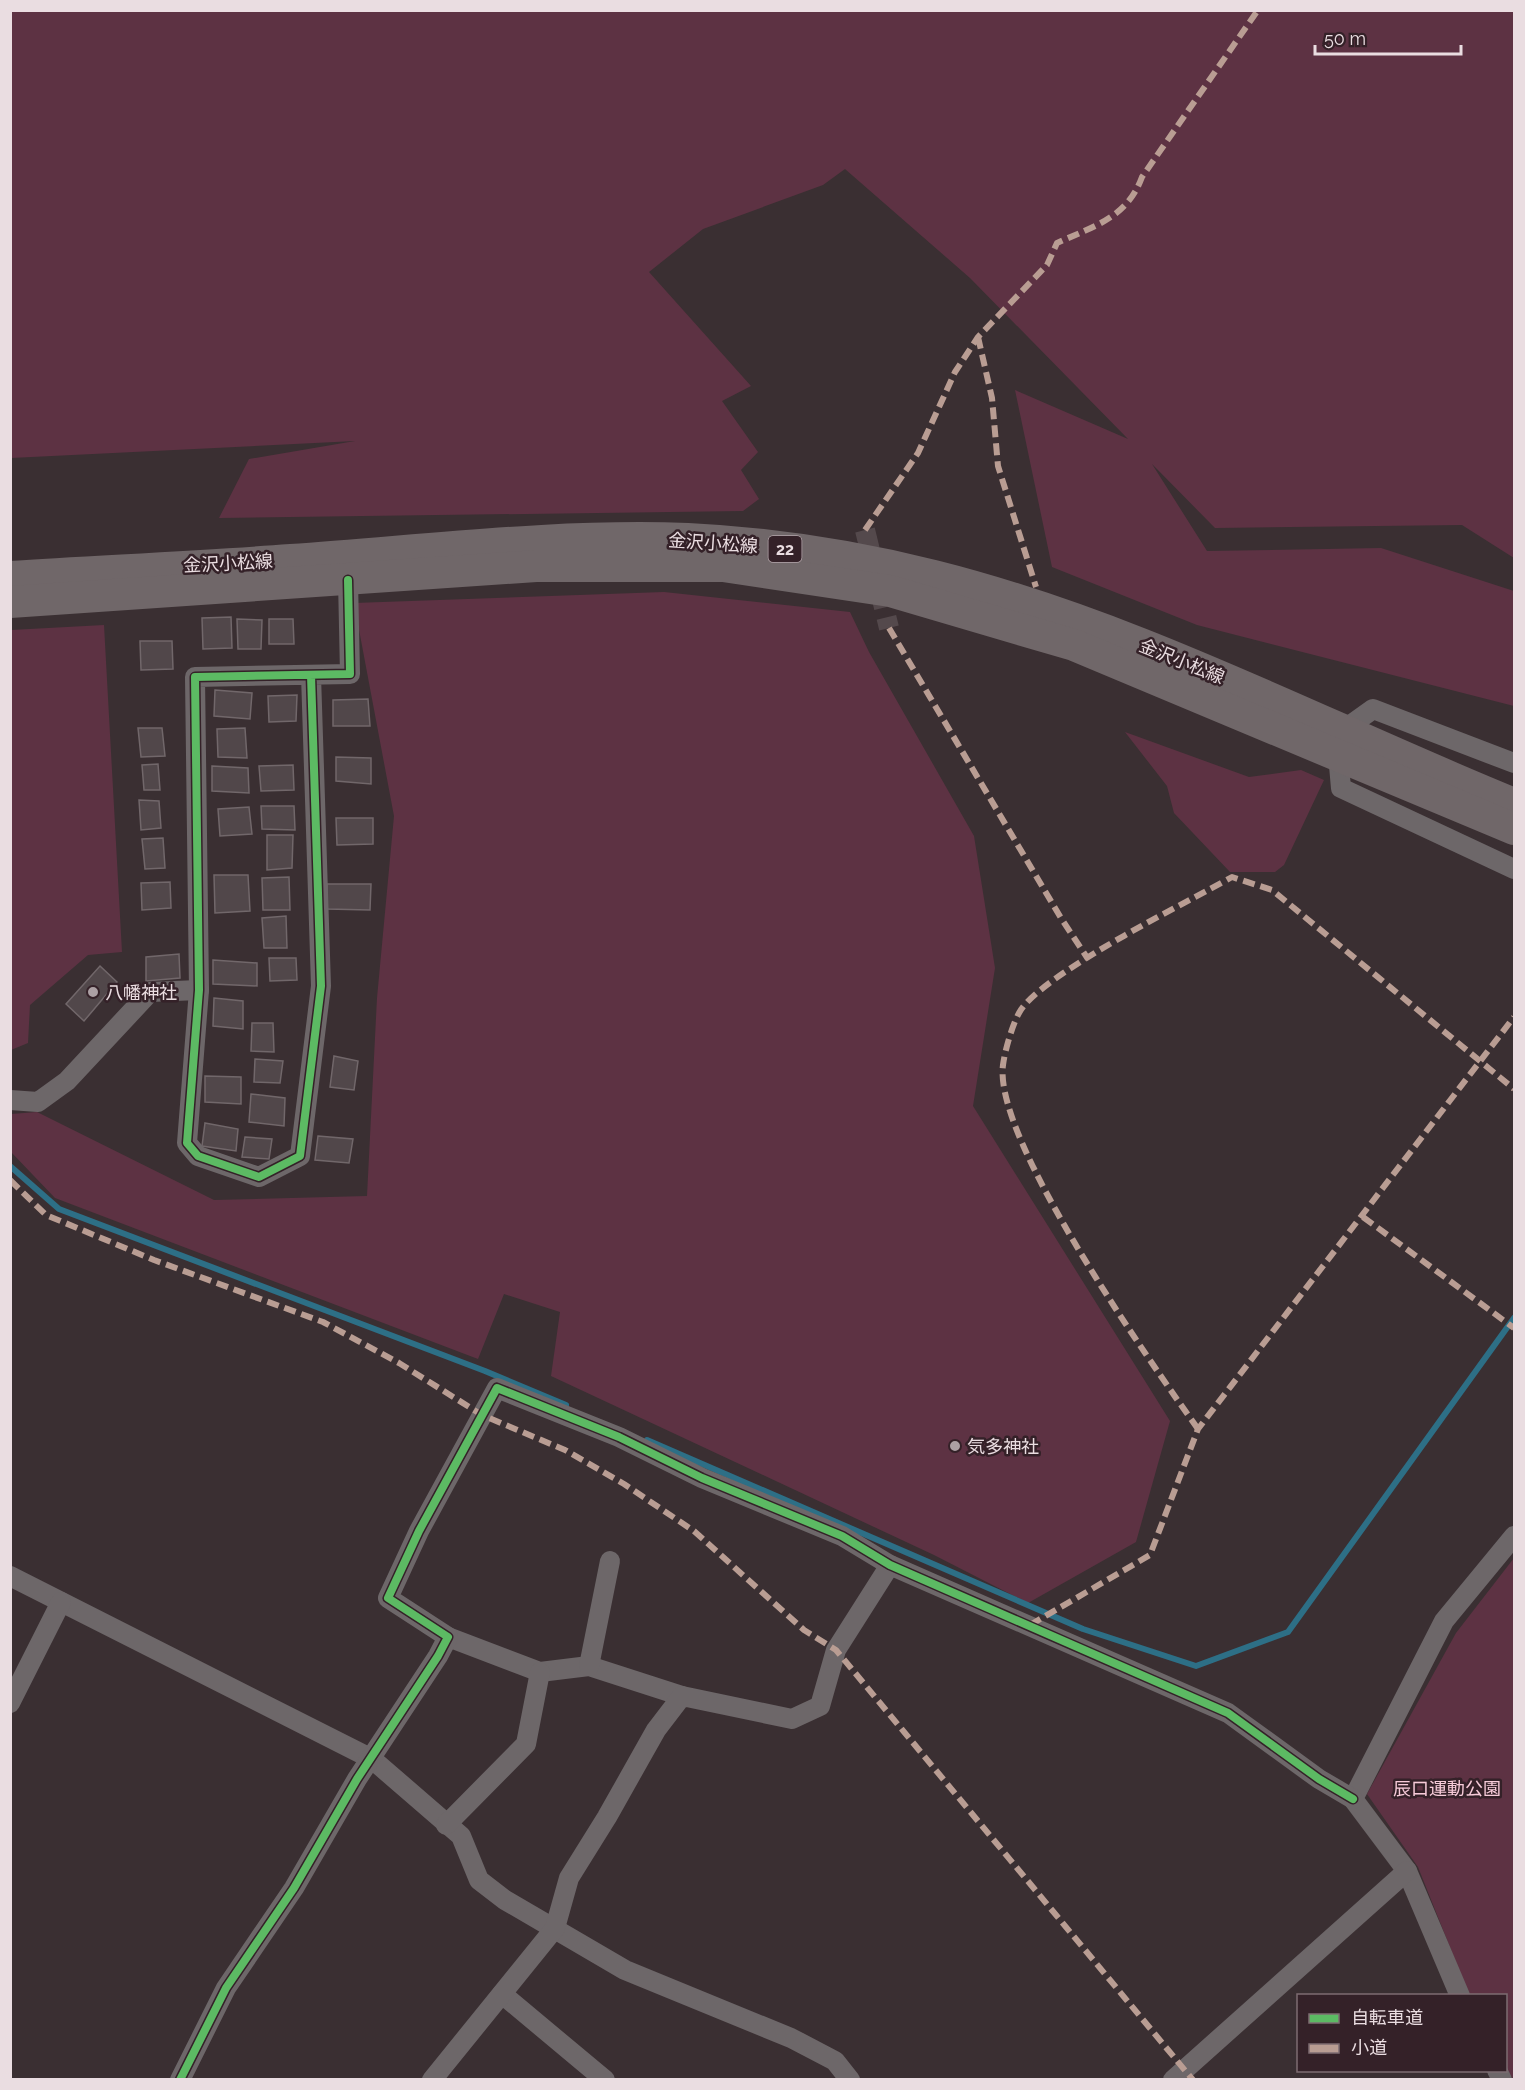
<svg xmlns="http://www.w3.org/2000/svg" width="1525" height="2090" font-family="Raleway,'Noto Sans JP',sans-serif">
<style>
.green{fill:#5d3243}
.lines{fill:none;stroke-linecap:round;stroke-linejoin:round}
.stream{stroke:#2d6f86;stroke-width:6}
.building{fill:#51474a;stroke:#71676a;stroke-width:1.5}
.street-tunnel{stroke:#54494c;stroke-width:20;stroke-dasharray:20 10;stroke-linecap:butt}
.street{stroke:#6d6769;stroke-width:20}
.primary{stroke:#706769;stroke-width:32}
.quiet{stroke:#b99d93;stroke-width:6;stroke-dasharray:12 6;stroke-linecap:butt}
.cycleway-casing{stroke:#342128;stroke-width:11}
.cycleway{stroke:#5cba63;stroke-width:8}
.poi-dot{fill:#aca0a4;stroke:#342128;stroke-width:2}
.labels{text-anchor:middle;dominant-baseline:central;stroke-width:5;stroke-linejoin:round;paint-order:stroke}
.shield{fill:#342128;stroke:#b3a5aa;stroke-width:1.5}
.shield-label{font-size:16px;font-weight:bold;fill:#eadde1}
.street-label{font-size:18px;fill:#eadde1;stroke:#342128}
.poi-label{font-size:18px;fill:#eadde1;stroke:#342128;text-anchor:start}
.park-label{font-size:18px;fill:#f7cbd9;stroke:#342128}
</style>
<rect width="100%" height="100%" fill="#3a2f32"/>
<!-- green -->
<g class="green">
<polygon points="10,11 1514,11 1514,558 1462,525 1215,528 1152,464 1207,551 1381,548 1514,591 1514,706 1197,625 1052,567 1015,390 1128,439 970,278 845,169 823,185 703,229 649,272 751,386 722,401 758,452 741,470 759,499 743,511 219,518 249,459 355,441 11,458"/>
<polygon points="664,592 850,612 869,652 974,836 995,968 973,1106 1170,1421 1136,1542 1028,1603 934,1555 551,1376 560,1312 504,1294 478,1359 55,1198 11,1152 11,1114 37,1112 214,1200 367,1196 377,998 394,816 354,603"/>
<polygon points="104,625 122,952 88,955 30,1005 28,1043 11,1050 11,630"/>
<polygon points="1125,732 1249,777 1301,770 1324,780 1284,865 1275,872 1230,872 1174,813 1167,786"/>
<polygon points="1514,1558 1514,2079 1513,2079 1506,2068 1506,1996 1469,1995 1418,1867 1367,1794 1456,1633"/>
</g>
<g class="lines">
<!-- stream -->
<g class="stream">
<polyline points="10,1166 59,1209 485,1371 566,1405"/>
<polyline points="647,1440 1083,1629 1196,1666 1288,1632 1514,1318"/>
</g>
</g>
<!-- building -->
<g class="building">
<polygon points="231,617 232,648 203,649 202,618"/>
<polygon points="237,619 262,620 261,649 238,649"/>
<polygon points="269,619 293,619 294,644 269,644"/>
<polygon points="140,641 172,641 173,669 141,670"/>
<polygon points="215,690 252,693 250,719 214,716"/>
<polygon points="297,695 296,721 269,722 268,696"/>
<polygon points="368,699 370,726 333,726 333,700"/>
<polygon points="138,728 162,728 165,756 141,757"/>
<polygon points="245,728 247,758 218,757 217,729"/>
<polygon points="336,757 371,758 371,784 336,781"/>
<polygon points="158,764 160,790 144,790 142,765"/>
<polygon points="293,765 294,790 261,791 259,766"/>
<polygon points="212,766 248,768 249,793 212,791"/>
<polygon points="139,800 159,801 161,828 141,830"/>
<polygon points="261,806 294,806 295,830 262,829"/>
<polygon points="249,807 252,834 220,836 218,809"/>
<polygon points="336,818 373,818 373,844 337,845"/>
<polygon points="267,835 293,835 292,868 267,870"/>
<polygon points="163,838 165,868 145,869 142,839"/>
<polygon points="214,875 248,875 250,911 215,913"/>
<polygon points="289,877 290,910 263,910 262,878"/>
<polygon points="170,882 171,908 142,910 141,883"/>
<polygon points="327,884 371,884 370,910 327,909"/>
<polygon points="286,916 287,948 264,948 262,918"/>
<polygon points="179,954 180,978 146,981 146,957"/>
<polygon points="269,958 296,958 297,980 270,981"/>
<polygon points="213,960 257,963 257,986 213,984"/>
<polygon points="100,966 117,982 84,1021 66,1004"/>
<polygon points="214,998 243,1001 243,1029 213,1026"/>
<polygon points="252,1023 273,1023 274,1052 251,1051"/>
<polygon points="334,1056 358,1061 354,1090 330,1087"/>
<polygon points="255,1059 283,1061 280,1083 254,1082"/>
<polygon points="205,1076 241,1077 241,1104 205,1102"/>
<polygon points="251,1094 285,1098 284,1126 249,1122"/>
<polygon points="205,1123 238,1129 236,1151 202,1146"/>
<polygon points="318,1136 353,1139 349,1163 315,1160"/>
<polygon points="245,1137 272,1139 269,1159 242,1157"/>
</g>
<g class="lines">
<!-- street-tunnel -->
<polyline class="street-tunnel" points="865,530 889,628"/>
<!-- street -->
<g class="street">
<polyline points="311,675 321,986 300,1156 259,1177 198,1156 187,1143 199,990 195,677 350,674 348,580"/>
<polyline points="1345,729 1373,709 1514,763"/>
<polyline points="1338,754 1341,788 1514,869"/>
<polyline points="10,1100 38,1102 67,1081 150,992 199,990"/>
<polyline points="10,1576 372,1759 461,1836 479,1880 505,1900 625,1970 791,2038 835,2061 850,2080"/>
<polyline points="448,1637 540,1672 589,1666 682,1696"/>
<polyline points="589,1666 610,1561"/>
<polyline points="10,1703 61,1602"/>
<polyline points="446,1825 526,1744 540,1672"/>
<polyline points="502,1994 605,2080"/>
<polyline points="1460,1996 1407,1871 1353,1799 1444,1621 1514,1536"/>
<polyline points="1497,2070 1502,2080"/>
<polyline points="180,2080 226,1988 294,1888 357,1779 438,1656 448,1637 388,1598 419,1531 497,1388 619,1437 702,1478 842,1536 890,1565 1228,1713 1319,1779 1353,1799"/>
<polyline points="432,2080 555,1928 569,1878 607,1817 656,1730 682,1696 792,1719 820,1706 836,1650 890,1565"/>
<polyline points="1173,2080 1407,1871"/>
</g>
<!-- primary -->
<g class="primary">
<path d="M 10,577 C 104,571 197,567 291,560 C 423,551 555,534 688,539 C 770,543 855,556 934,576 C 1137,627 1322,726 1514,804"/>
<polyline points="10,602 536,566 723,566 890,591 1074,645 1514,829"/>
</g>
<!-- quiet -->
<g class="quiet">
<polyline points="978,337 992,398 998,466 1036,587"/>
<path d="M 865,530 L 918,453 L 955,372 L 978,337 L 1047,265 L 1057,243 C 1094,226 1127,218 1142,177 L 1258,10"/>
<polyline points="889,628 1061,918 1088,959"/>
<polyline points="10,1180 46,1215 154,1260 323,1322 399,1363 482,1415 565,1450 624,1484 694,1531 804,1630 836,1650 1193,2080"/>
<polyline points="1363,1217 1514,1328"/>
<path d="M 1198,1429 C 1151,1363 993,1140 1003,1065 C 1005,1050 1012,1026 1019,1013 C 1039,975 1188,902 1232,877 L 1272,890 L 1514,1089"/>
<polyline points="1030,1625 1150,1555 1198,1429 1514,1017"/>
</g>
<!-- cycleway casing -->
<g class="cycleway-casing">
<g id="cycleway">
<polyline points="311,675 321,986 300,1156 259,1177 198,1156 187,1143 199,990 195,677 350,674 348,580"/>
<polyline points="180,2080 226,1988 294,1888 357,1779 438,1656 448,1637 388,1598 419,1531 497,1388 619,1437 702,1478 842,1536 890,1565 1228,1713 1319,1779 1353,1799"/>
</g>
</g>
<!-- cycleway -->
<use href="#cycleway" class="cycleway"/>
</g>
<!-- markers -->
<g class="poi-dot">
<circle cx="93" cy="992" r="6"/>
<circle cx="955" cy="1446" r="6"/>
</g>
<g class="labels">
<!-- shield labels -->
<rect class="shield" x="768.5" y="536" width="33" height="26" rx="4.5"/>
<g class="shield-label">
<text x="785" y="549">22</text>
</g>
<!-- street labels -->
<g class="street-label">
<text transform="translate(713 543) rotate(4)">金沢小松線</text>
<text transform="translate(228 563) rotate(-3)">金沢小松線</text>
<text transform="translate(1182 661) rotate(22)">金沢小松線</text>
</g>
<!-- poi labels -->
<g class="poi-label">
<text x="105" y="992">八幡神社</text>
<text x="967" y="1446">気多神社</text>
</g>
<!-- park labels -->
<g class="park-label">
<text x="1447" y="1788">辰口運動公園</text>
</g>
</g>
<!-- border -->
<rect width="1525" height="2090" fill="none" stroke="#eadde1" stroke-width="24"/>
<!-- legend -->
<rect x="1297" y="1994" width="210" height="78" fill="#342128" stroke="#7d6c72" stroke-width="1.5"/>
<rect x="1309" y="2014" width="30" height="9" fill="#5cba63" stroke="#7d6c72" stroke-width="1.5"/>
<text x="1351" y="2024" font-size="18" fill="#eadde1">自転車道</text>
<rect x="1309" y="2044" width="30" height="9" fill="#b99d93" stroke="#7d6c72" stroke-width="1.5"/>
<text x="1351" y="2054" font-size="18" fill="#eadde1">小道</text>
<!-- scale -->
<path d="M1315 45v9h146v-9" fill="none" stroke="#eadde1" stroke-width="3"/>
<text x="1324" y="45" font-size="18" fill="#eadde1" stroke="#342128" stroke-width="4.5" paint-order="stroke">50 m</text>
</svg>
